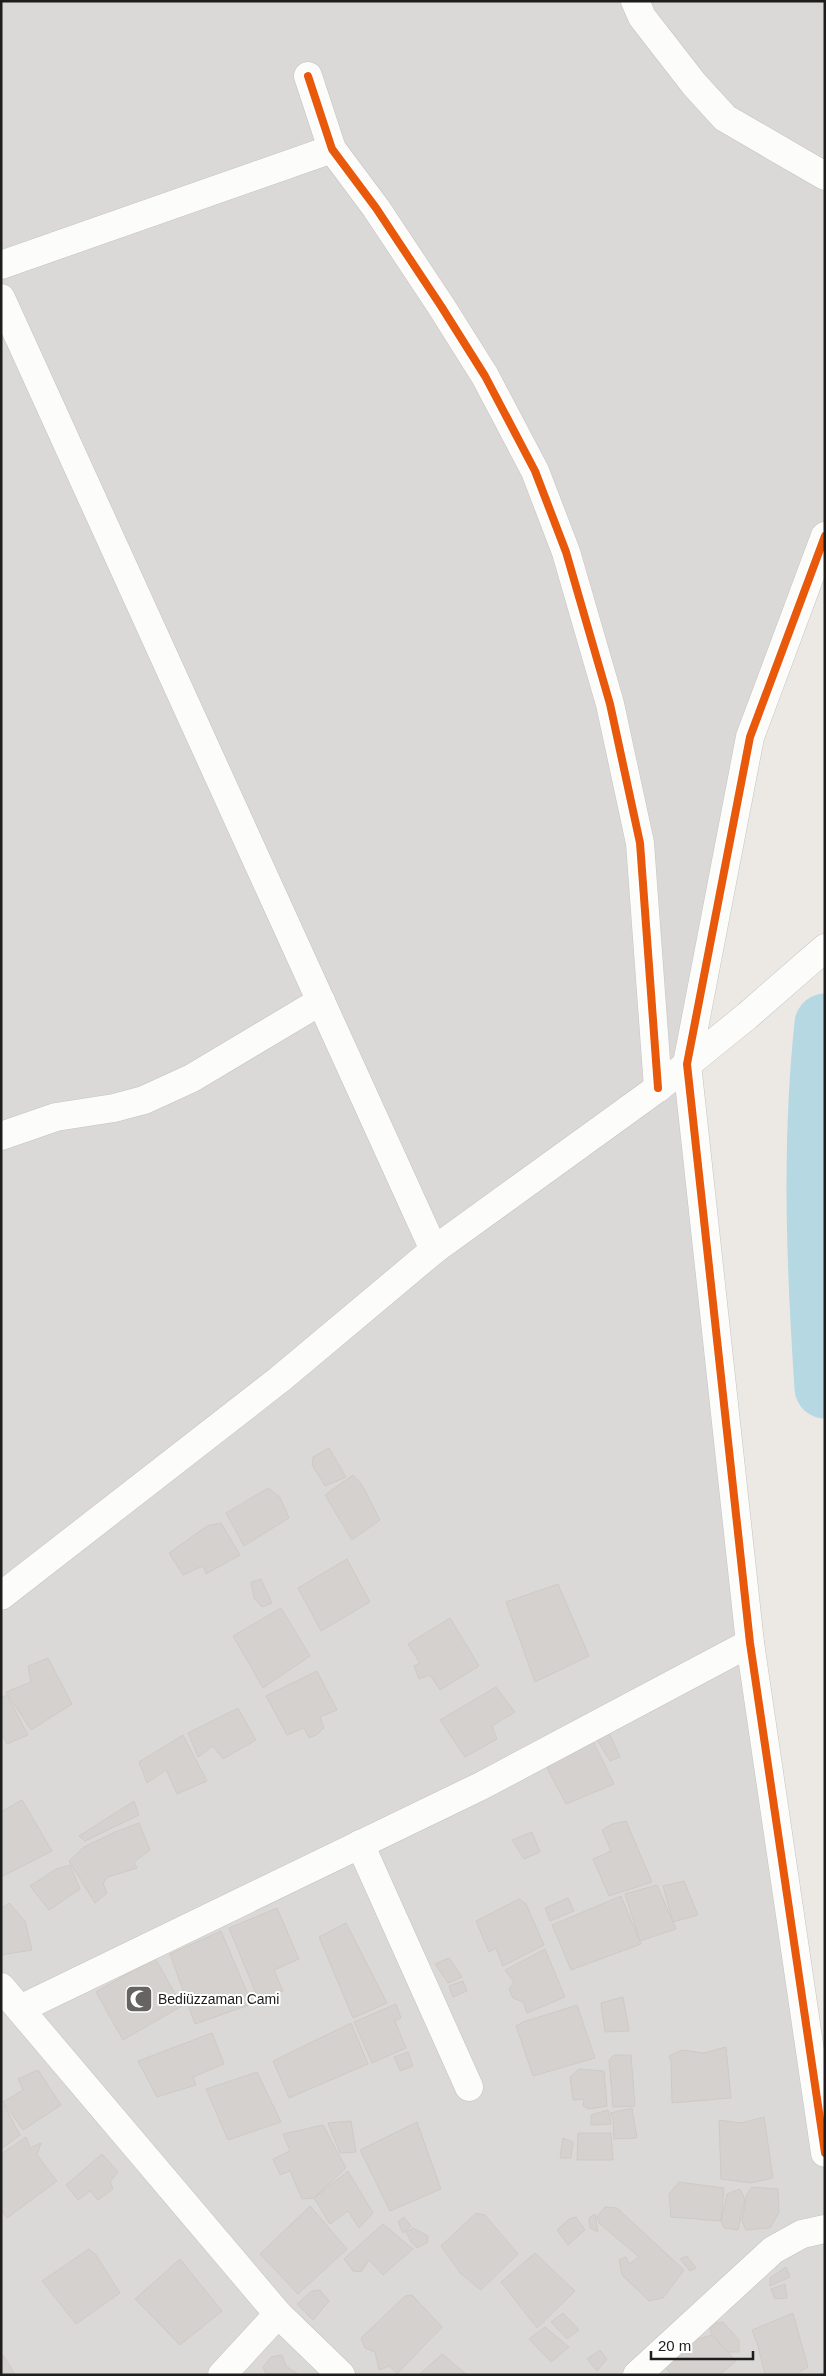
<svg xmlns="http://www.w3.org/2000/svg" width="826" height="2376" font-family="Helvetica,sans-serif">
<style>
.residential{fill:#dbd9d7}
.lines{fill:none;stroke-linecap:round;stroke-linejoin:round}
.river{stroke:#b6d8e2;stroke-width:61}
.building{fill:#d4d1ce;stroke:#cfcac6}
.minor-casing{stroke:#c4c3c1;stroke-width:29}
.minor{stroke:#fcfcfb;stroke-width:28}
.cycleway-casing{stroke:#fff;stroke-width:11}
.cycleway{stroke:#e8590c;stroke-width:8}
.labels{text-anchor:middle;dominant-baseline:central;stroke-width:4;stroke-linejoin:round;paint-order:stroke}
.poi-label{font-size:14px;fill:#1d1d1d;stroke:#fff;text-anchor:start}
</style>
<rect width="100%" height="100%" fill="#ece9e5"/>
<!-- residential -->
<polygon class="residential" points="1,1 825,1 825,536 750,737 687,1064 750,1643 825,2170 825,2375 1,2375"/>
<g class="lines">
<!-- river -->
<path class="river" d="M 825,1024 C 812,1145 817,1268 825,1388"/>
</g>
<!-- building -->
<g class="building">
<polygon points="329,1448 346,1477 325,1486 312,1465 313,1457"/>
<polygon points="353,1475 361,1483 380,1520 352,1540 325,1495"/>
<polygon points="268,1488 280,1497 289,1518 244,1546 226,1513"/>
<polygon points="221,1523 240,1555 206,1574 203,1566 183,1575 169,1553 207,1526"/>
<polygon points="347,1559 370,1602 321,1631 298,1588"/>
<polygon points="261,1579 272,1603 262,1607 254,1598 251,1582"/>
<polygon points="558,1584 589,1656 535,1682 506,1602"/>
<polygon points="281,1608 310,1656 263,1688 233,1636"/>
<polygon points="450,1618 479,1666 440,1690 430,1675 419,1679 414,1666 420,1663 408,1644"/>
<polygon points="48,1658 72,1704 31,1730 6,1692 31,1682 28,1666"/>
<polygon points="317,1671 337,1710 320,1717 324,1728 316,1735 309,1738 304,1728 287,1735 266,1696"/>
<polygon points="496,1687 515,1712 492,1726 497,1739 465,1757 440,1720"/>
<polygon points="7,1695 28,1735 7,1744 4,1737 1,1738 1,1698"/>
<polygon points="238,1708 256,1740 223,1759 213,1746 198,1757 188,1733"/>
<polygon points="608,1730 620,1757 610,1761 594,1735"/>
<polygon points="183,1735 207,1781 177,1794 166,1770 147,1783 139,1762"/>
<polygon points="591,1737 614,1784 566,1804 547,1768"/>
<polygon points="22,1800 52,1851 1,1877 1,1812"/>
<polygon points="134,1801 139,1815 85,1841 79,1836"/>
<polygon points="626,1821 652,1882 609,1896 593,1859 611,1851 602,1830 612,1824"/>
<polygon points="139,1823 150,1850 134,1862 137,1868 108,1877 103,1883 107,1893 95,1903 69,1861 84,1847 115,1832"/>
<polygon points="532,1832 540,1852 524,1859 512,1840"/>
<polygon points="70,1865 80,1889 49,1910 30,1886 56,1869"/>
<polygon points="684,1881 698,1915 673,1922 663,1886"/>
<polygon points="657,1885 676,1929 640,1941 625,1894"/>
<polygon points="621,1896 641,1944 571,1970 552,1925"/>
<polygon points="568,1898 574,1911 550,1921 545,1908"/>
<polygon points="519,1899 526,1904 544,1945 503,1966 496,1948 489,1952 476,1921"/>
<polygon points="9,1903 25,1921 32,1950 1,1955 1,1909"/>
<polygon points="277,1908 299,1959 274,1970 283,1991 259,2001 229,1928"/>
<polygon points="346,1923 387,2003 353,2018 319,1937"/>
<polygon points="221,1931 252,2004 195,2024 170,1954"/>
<polygon points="545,1949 565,1997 527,2013 523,2002 513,1998 509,1989 514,1982 505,1970"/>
<polygon points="155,1958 182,2006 123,2040 96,1992"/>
<polygon points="449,1958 462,1977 448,1983 435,1964"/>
<polygon points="463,1981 467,1991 453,1997 449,1986"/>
<polygon points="623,1997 629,2031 605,2032 601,2003"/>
<polygon points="396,2004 401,2018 395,2021 406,2048 372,2063 354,2022"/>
<polygon points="577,2005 595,2058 533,2076 516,2026 523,2022"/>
<polygon points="351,2023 368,2064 289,2098 273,2061"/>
<polygon points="212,2033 224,2064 193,2077 196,2085 157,2097 138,2061"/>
<polygon points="726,2047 731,2098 672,2103 671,2061 669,2056 682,2050 704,2053"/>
<polygon points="408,2052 413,2066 400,2071 394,2057"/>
<polygon points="614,2055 631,2055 635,2106 613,2107 609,2060"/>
<polygon points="579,2069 604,2071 607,2106 589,2109 583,2106 584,2099 573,2100 570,2077"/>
<polygon points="38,2070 61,2105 23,2130 3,2102 23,2090 18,2079"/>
<polygon points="257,2072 281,2122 228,2140 206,2089"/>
<polygon points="4,2105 20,2135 1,2149 1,2107"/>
<polygon points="632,2108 637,2138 614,2139 613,2120 610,2113"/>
<polygon points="608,2110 611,2124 591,2125 591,2115"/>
<polygon points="764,2117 773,2178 751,2183 721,2179 719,2120 741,2123"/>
<polygon points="351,2121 356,2152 340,2153 328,2123"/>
<polygon points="417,2122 441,2189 390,2211 360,2150"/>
<polygon points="323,2125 346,2168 314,2198 302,2199 290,2171 280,2175 273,2159 290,2151 283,2134"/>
<polygon points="578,2133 611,2133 613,2160 577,2160"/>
<polygon points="26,2137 30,2148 41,2143 37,2155 57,2181 7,2218 1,2210 1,2154"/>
<polygon points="563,2138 573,2142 571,2158 560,2158"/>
<polygon points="102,2154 118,2172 110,2182 113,2189 98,2200 90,2191 78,2200 66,2185"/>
<polygon points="348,2171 373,2213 359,2228 348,2211 330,2224 314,2198"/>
<polygon points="679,2182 724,2188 721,2221 671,2217 669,2194"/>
<polygon points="752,2187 778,2189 779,2212 770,2228 746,2230 742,2221 747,2194"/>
<polygon points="740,2189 745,2199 738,2230 724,2228 721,2221 727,2194"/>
<polygon points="310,2206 347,2249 298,2294 260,2254"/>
<polygon points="605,2207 617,2208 684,2270 663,2298 649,2301 622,2275 619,2260 626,2257 629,2264 639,2257 599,2223 597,2217"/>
<polygon points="476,2213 485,2215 518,2254 481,2290 461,2274 441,2246"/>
<polygon points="595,2214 598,2232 590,2228 589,2218"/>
<polygon points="404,2217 411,2226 403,2233 398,2222"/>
<polygon points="576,2217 585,2230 568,2245 557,2230 569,2219"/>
<polygon points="383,2224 413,2249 383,2275 369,2260 361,2272 353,2271 344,2259"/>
<polygon points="413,2228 428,2236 427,2243 417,2248 411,2242 406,2232"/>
<polygon points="89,2249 96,2255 120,2293 76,2324 42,2281"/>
<polygon points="535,2253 575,2291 537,2328 501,2282"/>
<polygon points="687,2256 696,2268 690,2271 680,2259"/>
<polygon points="180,2259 222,2311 180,2345 135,2299"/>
<polygon points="786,2267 790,2277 770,2286 770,2278"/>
<polygon points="785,2284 787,2298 775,2299 771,2289"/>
<polygon points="320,2290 329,2301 313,2320 297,2304 312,2291"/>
<polygon points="412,2295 442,2327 397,2374 390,2366 379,2370 375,2352 365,2348 361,2338 405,2296"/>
<polygon points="563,2313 579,2330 567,2339 551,2322"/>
<polygon points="793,2313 808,2367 794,2375 765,2375 758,2346 752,2330"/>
<polygon points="723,2322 739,2340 739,2352 728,2352 712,2335 710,2328 716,2323"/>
<polygon points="545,2327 569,2347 551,2362 529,2339"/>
<polygon points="712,2335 736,2361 719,2375 672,2375 665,2368 698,2339"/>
<polygon points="600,2350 607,2359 597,2371 587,2359"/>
<polygon points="442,2354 466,2374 419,2375"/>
<polygon points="3,2355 15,2374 14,2375 1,2375"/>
<polygon points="282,2355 286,2366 299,2375 266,2374 263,2367 271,2357"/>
</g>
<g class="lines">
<!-- minor casing -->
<g class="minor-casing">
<g id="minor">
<polyline points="635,1 642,17 694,84 725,118 825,176"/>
<polyline points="308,76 332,149 376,208 441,306 485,376 535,471 566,552 610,704 640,843 658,1088"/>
<polyline points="1,265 332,149"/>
<polyline points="1,298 434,1250"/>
<polyline points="825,536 750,737 687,1064 750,1643 825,2153"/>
<polyline points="1,1136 56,1117 114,1108 144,1100 192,1078 321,1001"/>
<polyline points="1,1596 280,1379 434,1250 658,1088 747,1016 825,948"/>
<polyline points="360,1844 469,2087"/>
<polyline points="1,1987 278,2314 341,2375"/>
<polyline points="20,2009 481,1786 750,1643"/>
<polyline points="222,2375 278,2314"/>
<polyline points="637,2375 773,2250 802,2234 825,2229"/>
</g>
</g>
<!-- minor -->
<use href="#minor" class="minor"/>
<!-- cycleway casing -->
<g class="cycleway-casing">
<g id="cycleway">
<polyline points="308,76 332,149 376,208 441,306 485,376 535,471 566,552 610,704 640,843 658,1088"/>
<polyline points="825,536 750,737 687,1064 750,1643 825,2153"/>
</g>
</g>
<!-- cycleway -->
<use href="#cycleway" class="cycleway"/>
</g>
<!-- icons -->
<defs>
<g id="mosque-square" transform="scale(1.4375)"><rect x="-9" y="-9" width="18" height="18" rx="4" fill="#656463" stroke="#fff"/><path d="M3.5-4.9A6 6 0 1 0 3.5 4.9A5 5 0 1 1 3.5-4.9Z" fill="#fff"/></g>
</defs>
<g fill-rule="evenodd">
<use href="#mosque-square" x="139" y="1999"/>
</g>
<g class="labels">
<!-- poi labels -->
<g class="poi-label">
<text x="158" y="1999">Bediüzzaman Cami</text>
</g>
</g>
<!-- border -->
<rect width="826" height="2376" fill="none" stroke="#1d1d1d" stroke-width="5"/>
<!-- scale -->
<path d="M651 2351v8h102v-8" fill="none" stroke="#1d1d1d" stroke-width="2.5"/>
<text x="658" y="2351" font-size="15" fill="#1d1d1d" stroke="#ffffff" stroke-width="4" paint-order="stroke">20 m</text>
</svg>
